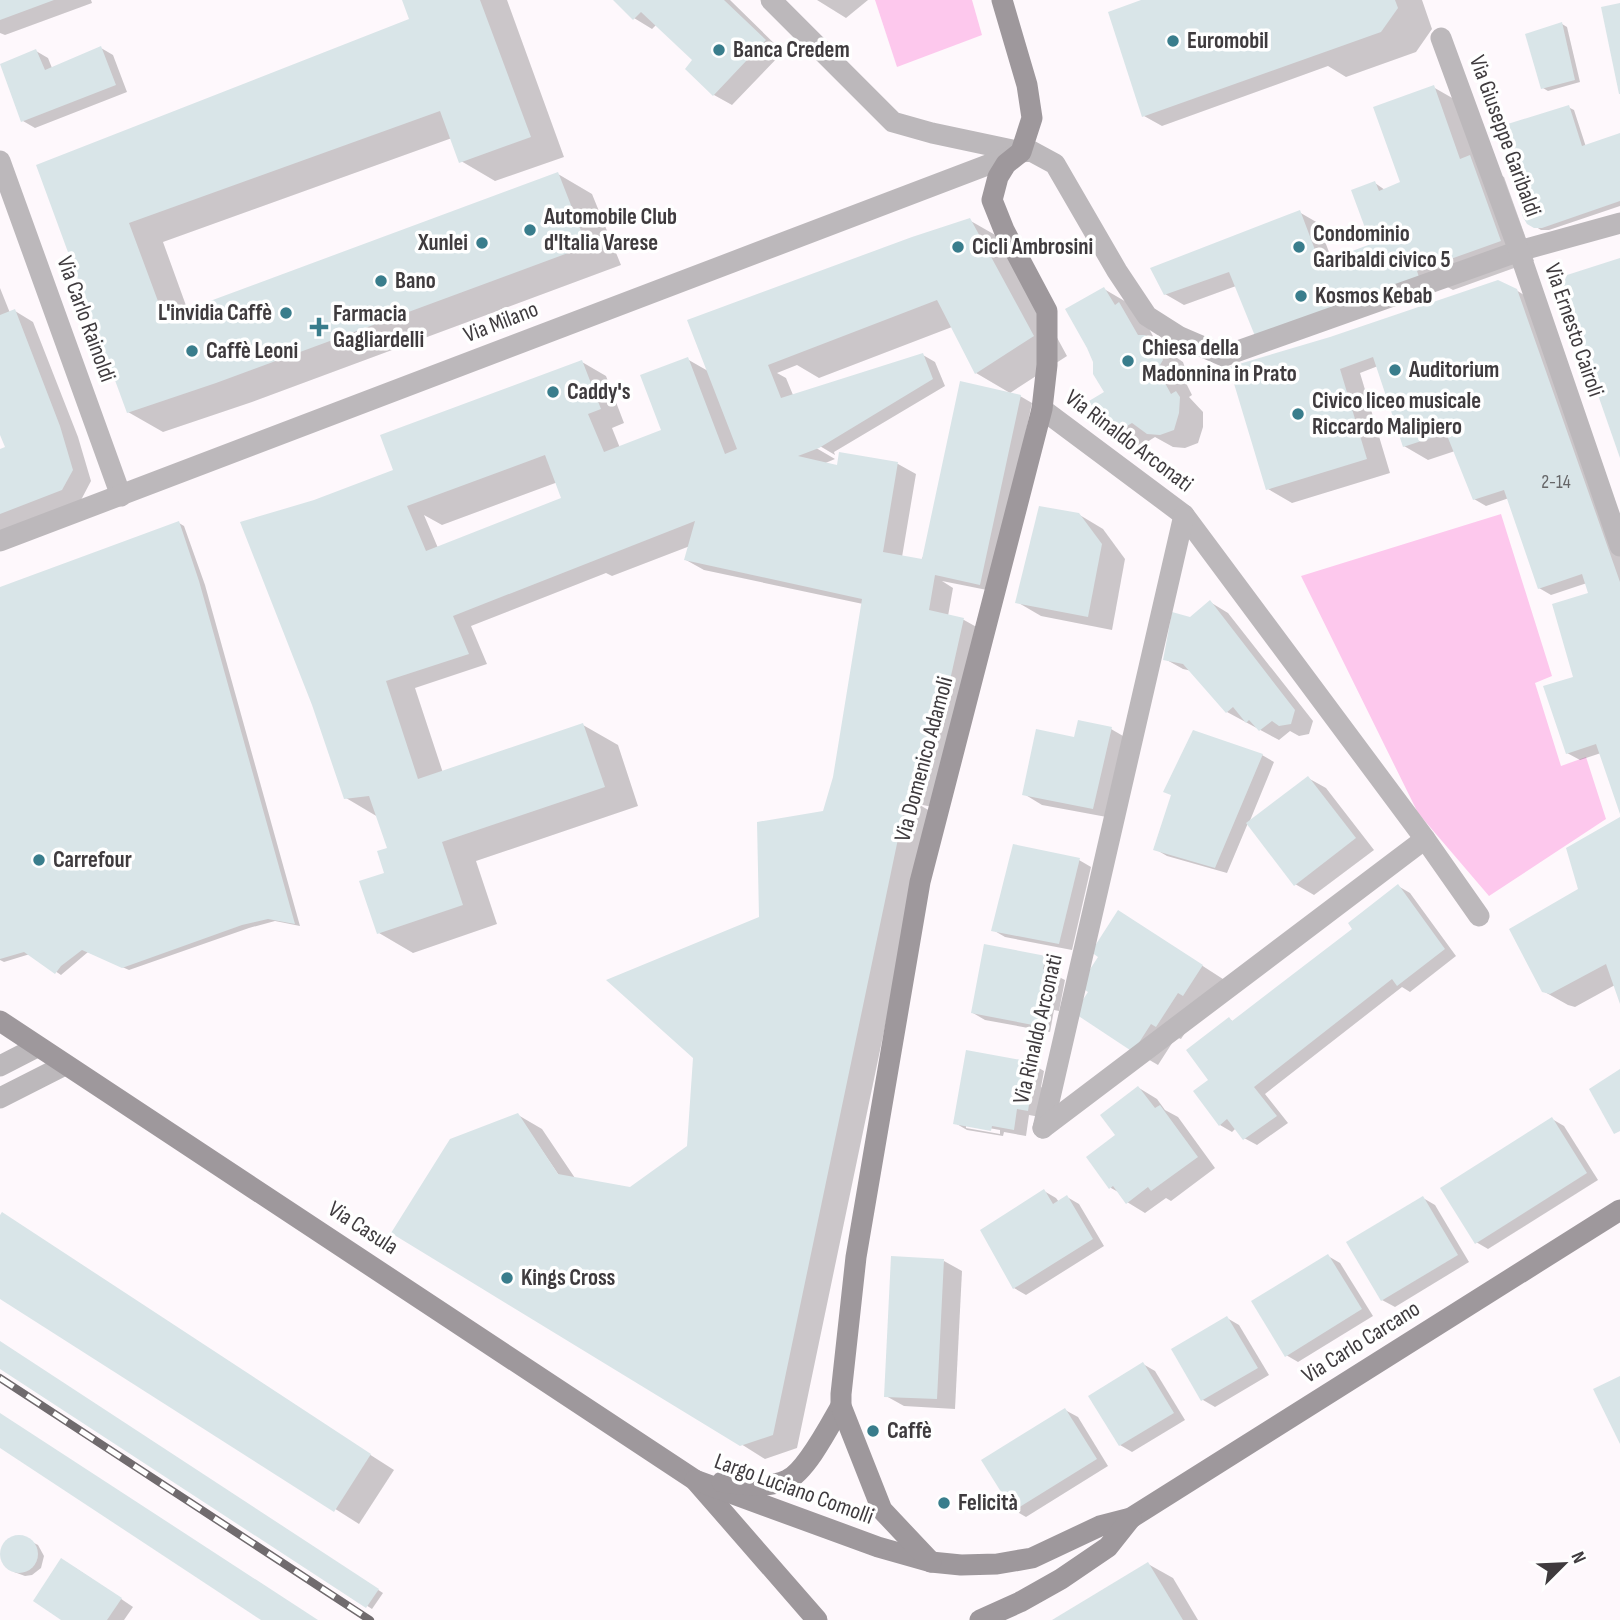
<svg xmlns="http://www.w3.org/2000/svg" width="1620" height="1620" font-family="'Sofia Sans Condensed',sans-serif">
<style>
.green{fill:#fdc8ed}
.shadow{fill:#0003;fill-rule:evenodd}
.building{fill:#d9e5e8;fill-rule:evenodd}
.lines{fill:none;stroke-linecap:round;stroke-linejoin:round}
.street{stroke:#bcb8bb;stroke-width:21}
.secondary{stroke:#9e989c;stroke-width:21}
.rail-casing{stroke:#706b6e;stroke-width:8}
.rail{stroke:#fff;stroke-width:5;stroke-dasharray:16;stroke-linecap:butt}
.poi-dot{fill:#397d8c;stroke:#fff;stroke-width:2.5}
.labels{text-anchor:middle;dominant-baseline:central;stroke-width:7;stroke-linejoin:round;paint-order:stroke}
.number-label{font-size:19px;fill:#666668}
.poi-label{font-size:23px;font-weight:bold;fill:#3f3b3e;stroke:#fff;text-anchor:start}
.street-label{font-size:23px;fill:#3f3b3e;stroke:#fff}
</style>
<rect width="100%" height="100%" fill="#fef8fc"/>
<!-- green -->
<g class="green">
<polygon points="875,0 972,0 982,35 897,67"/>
<polygon points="1501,514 1552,676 1535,683 1561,766 1586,757 1606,819 1489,896 1418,813 1301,576"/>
</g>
<!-- shadow -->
<g class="shadow">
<polygon points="0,0 91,0 92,3 5,35 0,33"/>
<polygon points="403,0 507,0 564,157 495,181 461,161 452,138 163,242 188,311 558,174 592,194 621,265 252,402 163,432 128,412 38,166 411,20"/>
<polygon points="615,0 730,0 783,52 732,105 714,95 694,60 657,24 652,29 634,18"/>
<polygon points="817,0 868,0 846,18"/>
<polygon points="1146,0 1422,0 1432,29 1416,52 1346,77 1328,66 1162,126 1144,116"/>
<polygon points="1562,24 1567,27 1580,82 1548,91 1543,88"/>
<polygon points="101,48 113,55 127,92 35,128 23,121 36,51 48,58 52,68"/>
<polygon points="1433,87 1468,107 1490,169 1504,177 1534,261 1453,290 1433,279 1236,286 1184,305 1165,294 1299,212 1318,223 1332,260 1373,245 1375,183 1385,190 1402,183"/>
<polygon points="1568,107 1574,110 1586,147 1620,135 1620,206 1549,230 1541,230 1528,222"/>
<path d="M 969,220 L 1004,240 L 1067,356 L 1010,393 L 976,373 L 952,327 L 819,378 L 797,365 L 777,373 L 786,378 L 793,395 L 923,355 L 935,362 L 945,386 L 834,452 L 835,455 L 813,442 L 811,445 L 835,459 L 823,464 L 839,467 L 840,454 L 898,464 L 916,474 L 902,557 L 921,560 L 1020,396 L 1032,403 L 992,591 L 942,581 L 953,588 L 948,616 L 964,620 L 982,630 L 942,809 L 918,804 L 930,811 L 797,1448 L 765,1459 L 741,1444 L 518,1115 L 542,1129 L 575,1178 L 631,1188 L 689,1146 L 695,1057 L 761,918 L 824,812 L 835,775 L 863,604 L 704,570 L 686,560 L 690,546 L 612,576 L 606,573 L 471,626 L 487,664 L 415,688 L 443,773 L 583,725 L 618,745 L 638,806 L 476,861 L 497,924 L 413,953 L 379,933 L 389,849 L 378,817 L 346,798 L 315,501 L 396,471 L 582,362 L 606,376 L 624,423 L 612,428 L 620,448 L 663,431 L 687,359 L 708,371 ZM 558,482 L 566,503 L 438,548 L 424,515 L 442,525 Z"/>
<polygon points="0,288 10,313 15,311 33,322 78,437 91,481 81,500 0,532 0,451 7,448 0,430"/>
<polygon points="1104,289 1128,303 1143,318 1158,345 1183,362 1187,374 1184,379 1192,395 1189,397 1203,412 1203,427 1198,443 1185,448 1173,447 1155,437 1136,449 1112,434 1107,393"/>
<polygon points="1516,290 1529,298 1620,556 1620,810 1601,753 1580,760 1567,753 1575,678 1590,594 1587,583 1551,595 1539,588 1509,498 1486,506 1474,499 1455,451 1428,460 1404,446 1378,366 1360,373 1390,473 1292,503 1268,489 1232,368"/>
<polygon points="1078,514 1103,529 1125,559 1112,630 1041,616 1017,602"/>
<polygon points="179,523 184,526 205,585 300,926 275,921 249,928 129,970 88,952 61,975 30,954 4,962 0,960 0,589"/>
<polygon points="1210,602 1228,613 1313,721 1309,734 1299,736 1290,731 1279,740 1227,712 1192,671 1183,669 1165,659"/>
<polygon points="1111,729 1130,740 1112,818 1042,805 1024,794 1076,739"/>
<polygon points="1262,755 1274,762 1249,823 1308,778 1326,788 1374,850 1314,895 1295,884 1248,823 1227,873 1167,856 1155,849"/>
<polygon points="1620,819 1620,1000 1615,985 1575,1007 1568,1005 1543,991 1580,890"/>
<polygon points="1079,860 1091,867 1072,950 1005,937 993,930"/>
<polygon points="1398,886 1410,893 1456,956 1410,992 1402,987 1265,1094 1288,1123 1257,1145 1244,1138 1236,1128 1232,1132 1220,1125 1210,1081 1229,1019 1234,1022 1354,929"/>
<polygon points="1119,912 1226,981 1203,1006 1181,1039 1176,1037 1158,1065 1134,1051 1090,991 1100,957"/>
<polygon points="1045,958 1057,965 1055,975 1065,980 1059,1011 1054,1010 1050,1032 985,1020 973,1013"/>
<path d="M 1032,1064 L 1044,1071 L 1041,1087 L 1044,1089 L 1040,1117 L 1029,1115 L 1026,1136 L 1004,1132 L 1003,1136 L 967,1130 L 955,1123 ZM 966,1124 L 1000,1130 L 1000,1134 L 966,1128 Z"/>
<polygon points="1139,1088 1157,1099 1165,1110 1178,1117 1215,1168 1171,1201 1166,1198 1145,1213 1127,1202 1120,1193 1111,1188 1117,1135"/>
<polygon points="1552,1119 1564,1126 1598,1180 1488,1249 1476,1242"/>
<polygon points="1044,1191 1056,1198 1059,1202 1067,1197 1079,1204 1104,1246 1026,1295 1014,1288"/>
<polygon points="1423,1198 1435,1205 1469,1262 1395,1307 1382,1300"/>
<polygon points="0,1218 394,1470 359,1524 0,1297"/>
<polygon points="1328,1256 1340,1263 1373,1316 1298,1362 1286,1355"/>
<polygon points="944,1261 962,1271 955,1409 904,1406 886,1396"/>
<polygon points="1227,1318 1239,1325 1269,1375 1215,1407 1203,1400 1173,1350"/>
<polygon points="0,1343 383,1593 372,1609 0,1367"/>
<polygon points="1143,1364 1155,1371 1185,1420 1132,1452 1120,1445"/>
<polygon points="1065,1410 1078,1417 1108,1466 1026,1517 1014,1510"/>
<polygon points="20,1536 38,1545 44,1556 41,1568 32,1575 25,1576 14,1572 4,1564 1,1553 5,1543"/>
<polygon points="1148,1564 1173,1578 1198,1620 1055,1620"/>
<polygon points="74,1567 133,1607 124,1620 65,1620"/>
</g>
<!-- building -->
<g class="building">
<polygon points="0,0 54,0 0,20"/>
<polygon points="402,0 480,0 531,137 459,163 440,111 129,223 165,320 183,311 558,172 587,246 216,383 127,413 36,165 409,19"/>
<polygon points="613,0 724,0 766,40 713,96 685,69 692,60 641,12 633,20"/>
<polygon points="1141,0 1395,0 1398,8 1381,32 1142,117 1108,12"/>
<polygon points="1620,3 1620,94 1619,94 1601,7"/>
<polygon points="1562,22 1575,80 1541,89 1525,34"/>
<polygon points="101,46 116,85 21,122 0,64 36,49 45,70"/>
<polygon points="1434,85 1460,159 1470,155 1501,241 1417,271 1419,277 1255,336 1229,272 1164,295 1150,268 1300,210 1320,263 1371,244 1351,190 1375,181 1379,191 1400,182 1373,107"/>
<polygon points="1569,105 1582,146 1620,133 1620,201 1542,228 1534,228 1527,224 1523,217 1498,127"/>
<path d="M 970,218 L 1034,336 L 975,374 L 937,300 L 768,365 L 781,398 L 923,353 L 933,379 L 819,448 L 798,456 L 837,465 L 839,452 L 898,462 L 883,552 L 922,559 L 960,381 L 1021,395 L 980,585 L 935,575 L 929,610 L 964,618 L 923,800 L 907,796 L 773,1435 L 740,1446 L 391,1233 L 450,1139 L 518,1113 L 558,1174 L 630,1187 L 687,1146 L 693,1058 L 606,980 L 759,917 L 757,822 L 823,811 L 833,777 L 862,599 L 684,560 L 695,521 L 453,616 L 469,654 L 386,681 L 418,779 L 583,723 L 605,787 L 442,842 L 463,905 L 377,934 L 359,881 L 384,873 L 377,851 L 387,848 L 369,796 L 344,799 L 312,705 L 240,522 L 314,500 L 393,470 L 380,435 L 582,360 L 601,409 L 588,414 L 604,452 L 661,430 L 640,375 L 688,357 L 725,454 L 737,449 L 687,320 L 912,237 ZM 545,455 L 561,498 L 426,551 L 407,506 Z"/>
<polygon points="1620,258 1620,458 1561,289 1567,275"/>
<polygon points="1498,280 1517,289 1620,582 1620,814 1596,744 1566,754 1543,686 1573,677 1552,604 1588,593 1582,574 1538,589 1504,490 1473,500 1446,433 1403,447 1373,357 1340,369 1367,459 1266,490 1229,367 1330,337"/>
<polygon points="1104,287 1115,305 1119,302 1138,335 1145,335 1159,347 1163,360 1160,365 1168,381 1165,383 1171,394 1176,391 1180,397 1179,413 1174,430 1160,435 1147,434 1132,423 1110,436 1089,401 1104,392 1093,374 1093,362 1087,348 1065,309"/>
<polygon points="15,309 60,426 73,470 62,490 0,514 0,449 5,447 0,435 0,315"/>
<polygon points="1039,506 1079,513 1102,544 1088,617 1015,603"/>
<polygon points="179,521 199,581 295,924 268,919 242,925 122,968 82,950 61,966 55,974 24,952 0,959 0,587"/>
<polygon points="1210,600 1295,710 1291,724 1279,726 1272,721 1259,731 1249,720 1246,723 1233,707 1226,713 1183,664 1163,660 1172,612 1190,617"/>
<polygon points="1078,720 1112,727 1093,809 1022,795 1036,729 1074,737"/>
<polygon points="1193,730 1263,754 1215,868 1153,850 1171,795 1163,792"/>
<polygon points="1308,776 1356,838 1294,886 1246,823"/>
<polygon points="1620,817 1620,1004 1606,964 1550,994 1542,992 1509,929 1578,889 1566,848"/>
<polygon points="1013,844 1080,858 1059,944 991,931"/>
<polygon points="1398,884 1445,949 1397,986 1392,979 1254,1087 1277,1116 1243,1140 1227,1119 1219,1126 1193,1091 1208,1080 1186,1050 1229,1017 1232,1021 1352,929 1348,923"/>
<polygon points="1118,910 1203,965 1183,996 1178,993 1156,1027 1151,1024 1133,1052 1074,1013 1088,992 1079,986 1098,957 1091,952"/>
<polygon points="984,944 1046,956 1043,969 1054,972 1047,1005 1042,1004 1038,1026 971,1013"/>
<polygon points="966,1050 1032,1062 1029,1080 1033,1080 1028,1111 1017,1109 1014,1130 992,1126 991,1131 953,1124"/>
<polygon points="1620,1069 1620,1131 1614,1134 1589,1089"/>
<polygon points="1138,1086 1155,1108 1160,1105 1198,1157 1151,1191 1148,1187 1126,1204 1113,1186 1109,1189 1086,1157 1115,1135 1100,1115"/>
<polygon points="1552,1117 1587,1173 1475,1244 1440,1188"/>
<polygon points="1044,1189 1053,1204 1067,1195 1093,1239 1013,1289 980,1230"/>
<polygon points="1423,1196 1458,1255 1381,1301 1346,1242"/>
<polygon points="2,1212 371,1454 334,1512 0,1299 0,1215"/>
<polygon points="1328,1254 1362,1309 1285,1357 1251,1301"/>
<polygon points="891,1256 944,1259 937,1399 884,1397"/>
<polygon points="1227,1316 1258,1368 1201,1401 1171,1349"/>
<polygon points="0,1341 379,1589 366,1608 0,1369"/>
<polygon points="1143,1362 1174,1413 1119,1446 1088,1396"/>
<polygon points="1620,1376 1620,1444 1593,1389"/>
<polygon points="1065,1408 1097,1459 1013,1511 981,1460"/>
<polygon points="0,1413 318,1620 261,1620 0,1448"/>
<circle cx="19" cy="1554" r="19"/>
<polygon points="61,1558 122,1598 107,1620 61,1620 33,1601"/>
<polygon points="1148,1562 1183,1620 1052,1620"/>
</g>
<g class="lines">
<!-- street -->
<g class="street">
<polyline points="771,0 893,122 932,133 1021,152 1031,151 1055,164 1117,271 1147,316 1180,337 1224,356 1519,251 1620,223"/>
<polyline points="1441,38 1519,251 1620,546"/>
<polyline points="0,161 121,496"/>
<polyline points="1042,409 1184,515 1425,839 1479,916"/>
<polyline points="0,541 1019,153"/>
<polyline points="0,1066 37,1047"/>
<polyline points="0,1098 65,1065"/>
<polyline points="1043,1128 1184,515"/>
<polyline points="1043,1128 1425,839"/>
</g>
<!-- secondary -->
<g class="secondary">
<polyline points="0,1021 695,1480 817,1620"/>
<polyline points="695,1480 878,1547 931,1562 961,1565 997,1564 1032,1558 1100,1526 1131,1518 1620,1210"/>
<path d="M 722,1482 C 742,1484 767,1489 787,1480 C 806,1472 830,1425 841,1406"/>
<polyline points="931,1562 882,1510 841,1406 841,1394 856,1257 920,882 1042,409 1047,365 1047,311 1004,230 992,200 998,177 1006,164 1021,152 1032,118 1027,85 1002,0"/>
<polyline points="980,1620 1020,1602 1061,1579 1108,1547 1131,1518"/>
</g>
<!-- rail casing -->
<g class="rail-casing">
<polyline id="rail" points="0,1378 370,1620"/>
</g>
<!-- rail -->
<use href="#rail" class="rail"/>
</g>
<!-- markers -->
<g class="poi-dot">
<circle cx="1173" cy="41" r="7"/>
<circle cx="719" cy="50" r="7"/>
<circle cx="530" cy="230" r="7"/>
<circle cx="482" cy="243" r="7"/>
<circle cx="958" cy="247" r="7"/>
<circle cx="1299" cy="247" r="7"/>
<circle cx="381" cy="281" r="7"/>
<circle cx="1301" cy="296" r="7"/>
<circle cx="286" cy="313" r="7"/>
<path d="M315.5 316.5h7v7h7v7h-7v7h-7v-7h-7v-7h7z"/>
<circle cx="192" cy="351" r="7"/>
<circle cx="1128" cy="361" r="7"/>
<circle cx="1395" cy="370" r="7"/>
<circle cx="553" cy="392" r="7"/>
<circle cx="1298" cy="414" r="7"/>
<circle cx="39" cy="860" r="7"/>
<circle cx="507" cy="1278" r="7"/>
<circle cx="873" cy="1431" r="7"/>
<circle cx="944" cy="1503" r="7"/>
</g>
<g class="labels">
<!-- number labels -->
<g class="number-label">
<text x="1556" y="482">2-14</text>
</g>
<!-- poi labels -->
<g class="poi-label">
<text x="1187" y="41">Euromobil</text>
<text x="733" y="50">Banca Credem</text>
<text x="544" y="217">Automobile Club<tspan x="544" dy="26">d'Italia Varese</tspan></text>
<text x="1313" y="234">Condominio<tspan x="1313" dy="26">Garibaldi civico 5</tspan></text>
<text x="468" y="243" text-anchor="end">Xunlei</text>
<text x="972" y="247">Cicli Ambrosini</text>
<text x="395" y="281">Bano</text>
<text x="1315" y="296">Kosmos Kebab</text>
<text x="272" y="313" text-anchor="end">L'invidia Caffè</text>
<text x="333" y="314">Farmacia<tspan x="333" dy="26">Gagliardelli</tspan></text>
<text x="1142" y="348">Chiesa della<tspan x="1142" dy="26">Madonnina in Prato</tspan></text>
<text x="206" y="351">Caffè Leoni</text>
<text x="1409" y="370">Auditorium</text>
<text x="567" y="392">Caddy's</text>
<text x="1312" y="401">Civico liceo musicale<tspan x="1312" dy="26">Riccardo Malipiero</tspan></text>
<text x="53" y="860">Carrefour</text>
<text x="521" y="1278">Kings Cross</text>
<text x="887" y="1431">Caffè</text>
<text x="958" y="1503">Felicità</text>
</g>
<!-- street labels -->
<g class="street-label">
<text transform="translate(1505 136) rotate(70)">Via Giuseppe Garibaldi</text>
<text transform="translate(86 319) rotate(70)">Via Carlo Rainoldi</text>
<text transform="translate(501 322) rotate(-21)">Via Milano</text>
<text transform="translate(1574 330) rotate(71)">Via Ernesto Cairoli</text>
<text transform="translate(1129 441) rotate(37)">Via Rinaldo Arconati</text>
<text transform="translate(924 759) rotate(-75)">Via Domenico Adamoli</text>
<text transform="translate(1038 1029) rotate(-77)">Via Rinaldo Arconati</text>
<text transform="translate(363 1228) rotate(33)">Via Casula</text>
<text transform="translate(1361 1342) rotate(-32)">Via Carlo Carcano</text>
<text transform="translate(794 1489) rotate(20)">Largo Luciano Comolli</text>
</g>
</g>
<!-- north arrow -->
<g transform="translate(1564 1564) rotate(66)" stroke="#ffffff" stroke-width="5" paint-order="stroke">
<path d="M0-5L12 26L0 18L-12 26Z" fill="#3f3b3e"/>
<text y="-10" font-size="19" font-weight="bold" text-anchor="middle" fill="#3f3b3e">N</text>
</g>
</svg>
